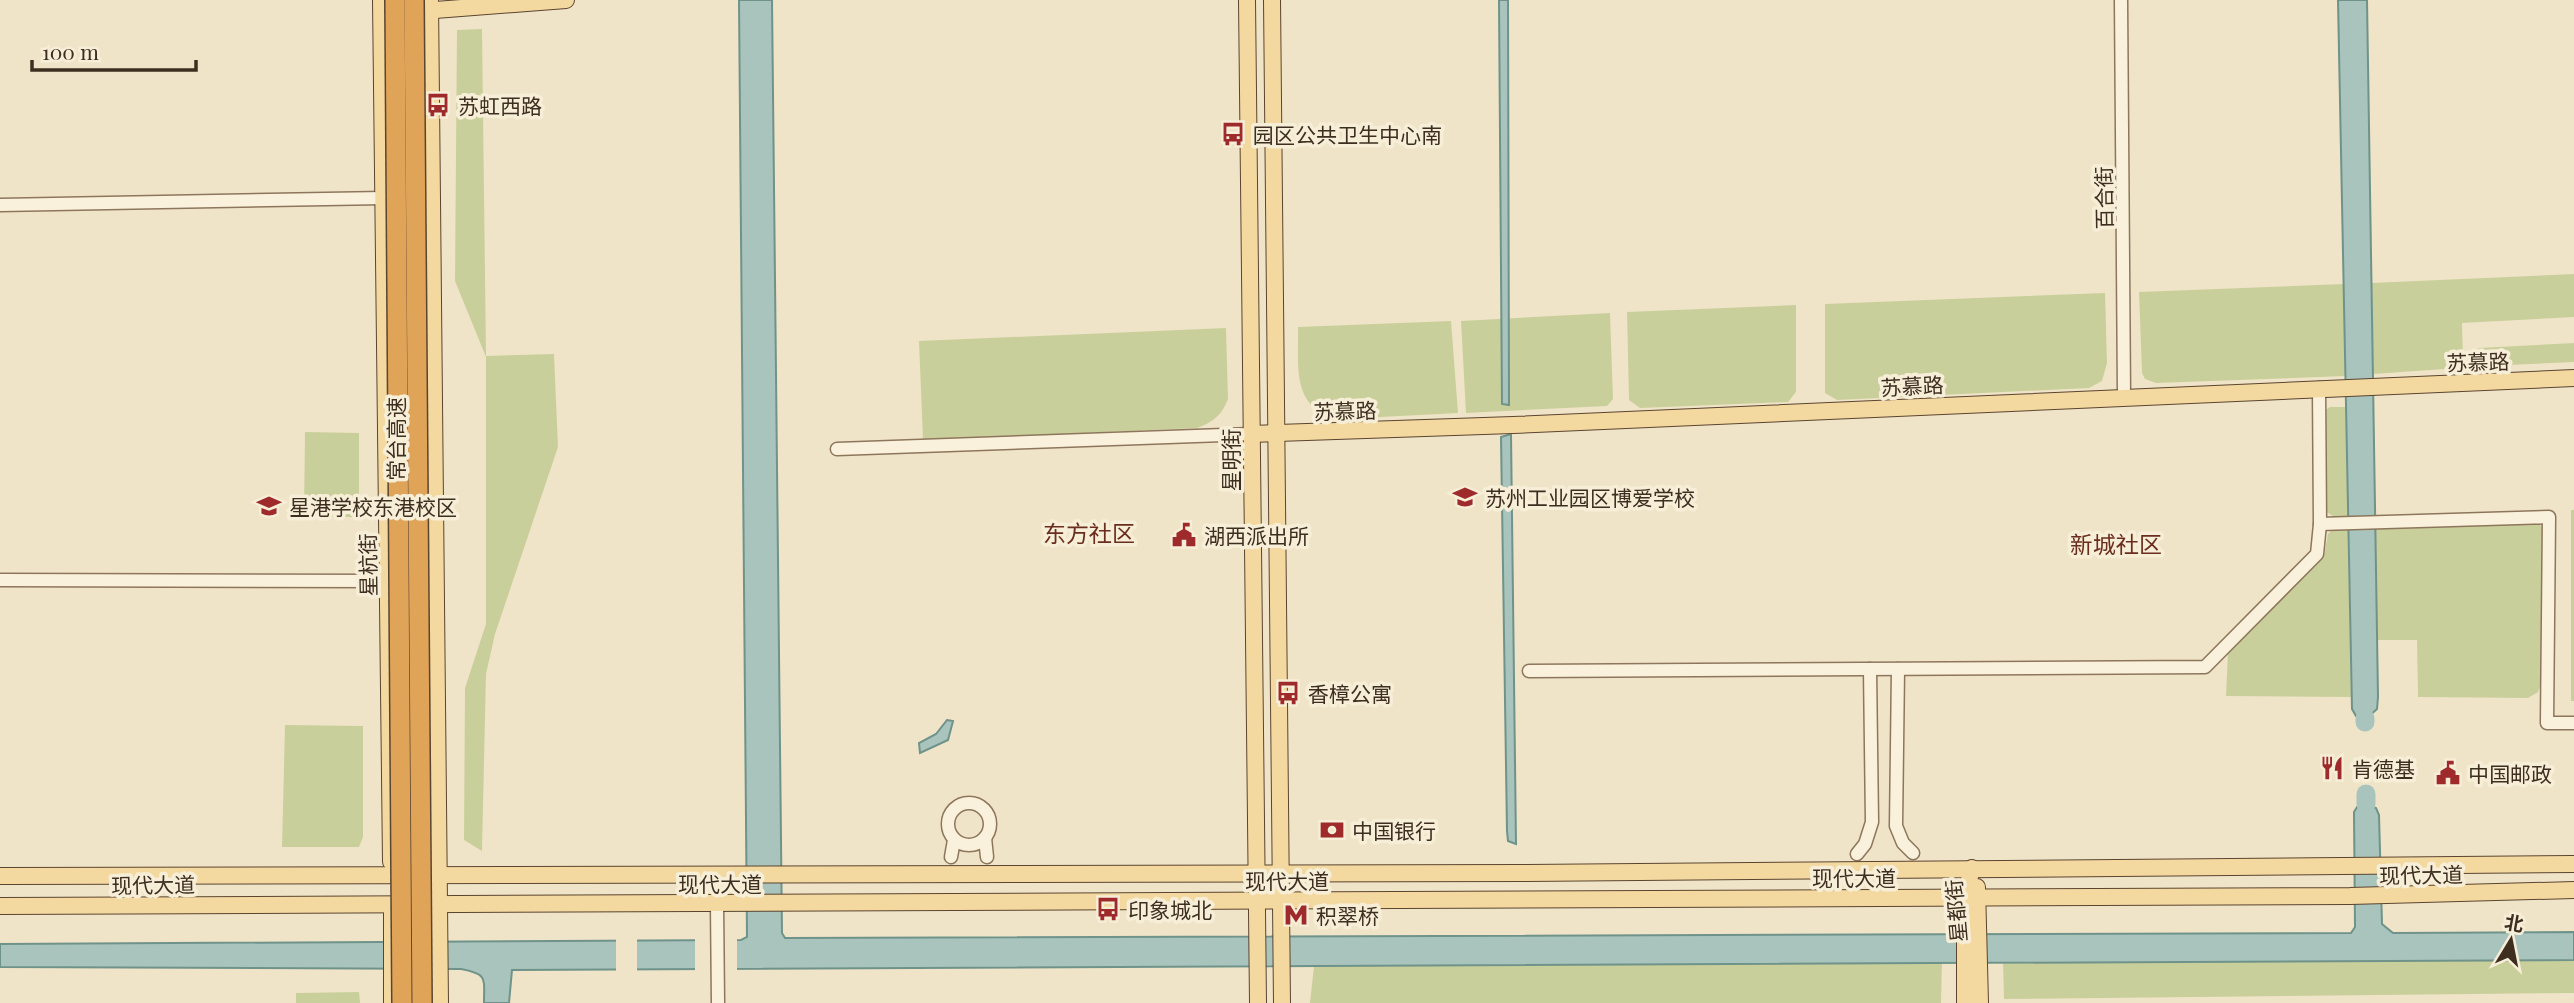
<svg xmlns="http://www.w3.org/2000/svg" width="2574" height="1003" font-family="'Playfair Display','Noto Sans SC',serif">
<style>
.green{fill:#c9cf9b}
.water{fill:#a9c4bc;stroke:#6f938a;stroke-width:2}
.pier{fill:#f0e4c8}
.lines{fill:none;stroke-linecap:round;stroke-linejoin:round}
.river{stroke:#a9c4bc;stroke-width:19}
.minor-casing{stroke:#8d765c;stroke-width:15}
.major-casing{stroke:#5b4430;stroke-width:18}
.minor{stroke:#faf1dc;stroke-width:12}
.major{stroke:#f3d9a0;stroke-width:16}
.highway-bridge-casing{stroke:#5b4430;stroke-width:22;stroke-linecap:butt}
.highway-bridge{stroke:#e0a458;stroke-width:19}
.labels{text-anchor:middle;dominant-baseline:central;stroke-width:7;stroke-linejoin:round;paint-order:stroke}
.poi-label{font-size:21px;fill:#3d2e20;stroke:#f7eed8;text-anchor:start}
.street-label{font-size:21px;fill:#3d2e20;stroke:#f7eed8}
.neighbourhood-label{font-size:23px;fill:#6b2e1e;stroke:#f7eed8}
</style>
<rect width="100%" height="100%" fill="#f0e4c8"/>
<!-- green -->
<g class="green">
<polygon points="482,29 486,356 554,354 558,447 495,634 486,674 482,851 464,840 465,688 486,624 486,357 455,281 457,30"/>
<polygon points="2574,274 2574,317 2462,323 2463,359 2459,368 2373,374 2371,283"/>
<polygon points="2344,284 2346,376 2156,383 2145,379 2142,373 2139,292"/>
<polygon points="2105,293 2107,363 2102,381 2089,388 1837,400 1825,393 1825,304"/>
<polygon points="1796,305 1796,392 1788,402 1640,408 1629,400 1627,312"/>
<polygon points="1610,313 1613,399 1607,406 1466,413 1461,321"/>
<path d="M 1451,321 L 1458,413 L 1342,419 C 1290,410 1299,368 1298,327 Z"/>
<path d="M 1226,328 L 1228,399 C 1222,415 1213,422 1197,428 L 923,440 L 919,341 Z"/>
<polygon points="2574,343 2574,362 2485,366 2471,362 2473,352 2479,348"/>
<polygon points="2330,407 2346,407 2348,518 2336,518 2325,511 2324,411"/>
<polygon points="305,432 359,433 359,517 304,517"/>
<rect x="2571" y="510" width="3" height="191"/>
<polygon points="2534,523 2542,526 2544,531 2542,681 2538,692 2528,698 2418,697 2417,640 2377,640 2375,526"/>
<polygon points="2334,528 2348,528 2351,697 2226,696 2228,652 2324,556 2328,534"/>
<polygon points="285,725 363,726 363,837 359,847 282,847"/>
<polygon points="2574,960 2574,993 2004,999 2003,962"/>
<polygon points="1942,963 1941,1003 1310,1003 1314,966"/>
<polygon points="359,992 360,1003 296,1003 296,993"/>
</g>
<!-- water -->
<g class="water">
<path d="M 739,0 L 772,0 L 782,933 L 785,938 L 2351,933 L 2355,927 L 2354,812 L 2357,807 L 2366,804 L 2376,808 L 2379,815 L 2382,924 L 2393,933 L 2574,932 L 2574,960 L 512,970 L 509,1003 L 484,1003 C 484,978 488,974 461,969 L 0,967 L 0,944 L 741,940 L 747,937 Z"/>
<polygon points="1499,0 1508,0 1509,405 1502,404"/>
<polygon points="2338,0 2367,0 2378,697 2377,709 2367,718 2356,716 2352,709"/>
<polygon points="1511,434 1516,844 1508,841 1507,831 1501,437"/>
<polygon points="947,720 953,721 948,740 920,753 919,743 936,734"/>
</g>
<!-- pier -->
<g class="pier">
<rect x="695" y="937" width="42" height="35"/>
<rect x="616" y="939" width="21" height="34"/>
</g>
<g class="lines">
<!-- river -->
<g class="river">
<polyline points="2365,722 2365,718"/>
<polyline points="2366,794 2366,804"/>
</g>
<!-- minor casing -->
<g class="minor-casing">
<g id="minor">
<polyline points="2121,0 2124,396"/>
<polyline points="0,205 383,198"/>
<polyline points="837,449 1251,434"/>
<polyline points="2320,524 2549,517 2547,723 2574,723"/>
<polyline points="0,580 388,581"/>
<polyline points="1898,669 1896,826 1903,843 1913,853"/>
<polyline points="1529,671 2205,667 2317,554 2320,524 2319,388"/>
<circle cx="969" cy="824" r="21"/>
<polyline points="985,838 987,857"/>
<polyline points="1857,854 1865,844 1872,822 1870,669"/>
<polyline points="951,857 954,840"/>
<polyline points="717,904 718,1003"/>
</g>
</g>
<!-- major casing -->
<g class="major-casing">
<g id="major">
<polyline points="381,0 391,862"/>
<polyline points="430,0 440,1003"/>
<polyline points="1247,0 1258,1003"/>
<polyline points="1272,0 1282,1003"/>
<polyline points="422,11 566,0"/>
<polyline points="1251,434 1513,425 2574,378"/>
<polyline points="0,876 1526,873 2574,864"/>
<polyline points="1977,887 1980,1003"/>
<polyline points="0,906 2350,896 2574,890"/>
<polyline points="392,912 392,1003"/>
<polyline points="1965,1003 1965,897 1972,868"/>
</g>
</g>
<!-- minor -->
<use href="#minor" class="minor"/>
<!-- major -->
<use href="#major" class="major"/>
<!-- highway-bridge casing -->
<g class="highway-bridge-casing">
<g id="highway-bridge">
<polyline points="395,0 402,1003"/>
<polyline points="414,0 422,1003"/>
</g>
</g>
<!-- highway-bridge -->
<use href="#highway-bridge" class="highway-bridge"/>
</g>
<!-- icons -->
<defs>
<g id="bus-bare" transform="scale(1.89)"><path d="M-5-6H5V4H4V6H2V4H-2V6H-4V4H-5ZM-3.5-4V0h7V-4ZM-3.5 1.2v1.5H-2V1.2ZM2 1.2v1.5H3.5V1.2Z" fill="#9e2a2b" stroke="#f7eed8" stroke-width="2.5" paint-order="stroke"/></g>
<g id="school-bare" transform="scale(1.89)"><path d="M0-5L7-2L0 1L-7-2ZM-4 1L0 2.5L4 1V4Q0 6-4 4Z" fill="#9e2a2b" stroke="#f7eed8" stroke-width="2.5" paint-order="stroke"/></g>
<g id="civic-bare" transform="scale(1.89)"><path d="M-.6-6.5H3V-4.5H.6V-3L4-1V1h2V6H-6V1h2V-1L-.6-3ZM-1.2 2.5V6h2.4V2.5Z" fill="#9e2a2b" stroke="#f7eed8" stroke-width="2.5" paint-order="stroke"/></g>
<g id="restaurant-bare" transform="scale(1.89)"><path d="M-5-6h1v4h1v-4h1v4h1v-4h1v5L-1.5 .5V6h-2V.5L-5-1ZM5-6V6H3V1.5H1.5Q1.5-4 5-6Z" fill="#9e2a2b" stroke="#f7eed8" stroke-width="2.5" paint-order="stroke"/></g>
<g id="bank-bare" transform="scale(1.89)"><path d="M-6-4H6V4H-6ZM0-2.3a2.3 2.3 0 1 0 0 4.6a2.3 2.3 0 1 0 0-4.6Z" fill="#9e2a2b" stroke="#f7eed8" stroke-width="2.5" paint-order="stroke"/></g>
<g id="metro-bare" transform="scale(1.89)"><path d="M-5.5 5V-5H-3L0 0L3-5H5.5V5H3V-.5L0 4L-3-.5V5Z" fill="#9e2a2b" stroke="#f7eed8" stroke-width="2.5" paint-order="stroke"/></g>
</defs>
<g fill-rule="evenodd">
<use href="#bus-bare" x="438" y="105"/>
<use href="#bus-bare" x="1233" y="134"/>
<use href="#school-bare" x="1465" y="497"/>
<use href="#school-bare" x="269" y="506"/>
<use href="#civic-bare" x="1184" y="535"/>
<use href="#bus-bare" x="1288" y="693"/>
<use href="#restaurant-bare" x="2332" y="768"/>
<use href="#civic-bare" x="2448" y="773"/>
<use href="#bank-bare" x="1332" y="830"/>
<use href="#bus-bare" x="1108" y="909"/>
<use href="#metro-bare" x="1296" y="915"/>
</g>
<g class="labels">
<!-- poi labels -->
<g class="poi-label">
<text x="458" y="105">苏虹西路</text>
<text x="1253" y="134">园区公共卫生中心南</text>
<text x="1485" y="497">苏州工业园区博爱学校</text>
<text x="289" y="506">星港学校东港校区</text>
<text x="1204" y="535">湖西派出所</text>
<text x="1308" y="693">香樟公寓</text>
<text x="2352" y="768">肯德基</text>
<text x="2468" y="773">中国邮政</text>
<text x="1352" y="830">中国银行</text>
<text x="1128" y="909">印象城北</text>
<text x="1316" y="915">积翠桥</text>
</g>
<!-- street labels -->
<g class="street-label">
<text transform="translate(2103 198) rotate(-91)">百合街</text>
<text transform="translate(2478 361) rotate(-2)">苏慕路</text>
<text transform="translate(1912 385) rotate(-3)">苏慕路</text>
<text transform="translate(1345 410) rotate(-2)">苏慕路</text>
<text transform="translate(395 439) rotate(-90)">常台高速</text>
<text transform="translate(1230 460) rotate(-90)">星明街</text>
<text transform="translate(367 565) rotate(-91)">星杭街</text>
<text transform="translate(2421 874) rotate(-1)">现代大道</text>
<text x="1854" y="877">现代大道</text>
<text x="1287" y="880">现代大道</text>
<text x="720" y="883">现代大道</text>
<text transform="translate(153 884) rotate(-1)">现代大道</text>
<text transform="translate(1955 911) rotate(-95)">星都街</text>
</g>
<!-- neighbourhood labels -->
<g class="neighbourhood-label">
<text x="1089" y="532">东方社区</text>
<text x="2116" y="543">新城社区</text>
</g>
</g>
<!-- north arrow -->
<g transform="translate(2511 940) rotate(10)" stroke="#f7eed8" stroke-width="5" paint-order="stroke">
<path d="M0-5L12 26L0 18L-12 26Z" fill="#3d2e20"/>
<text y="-10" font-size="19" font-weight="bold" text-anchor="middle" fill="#3d2e20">北</text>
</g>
<!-- scale -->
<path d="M32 60v10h164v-10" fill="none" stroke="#3d2e20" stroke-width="3.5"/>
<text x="42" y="60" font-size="21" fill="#3d2e20" stroke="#f7eed8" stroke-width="5" paint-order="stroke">100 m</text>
</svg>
